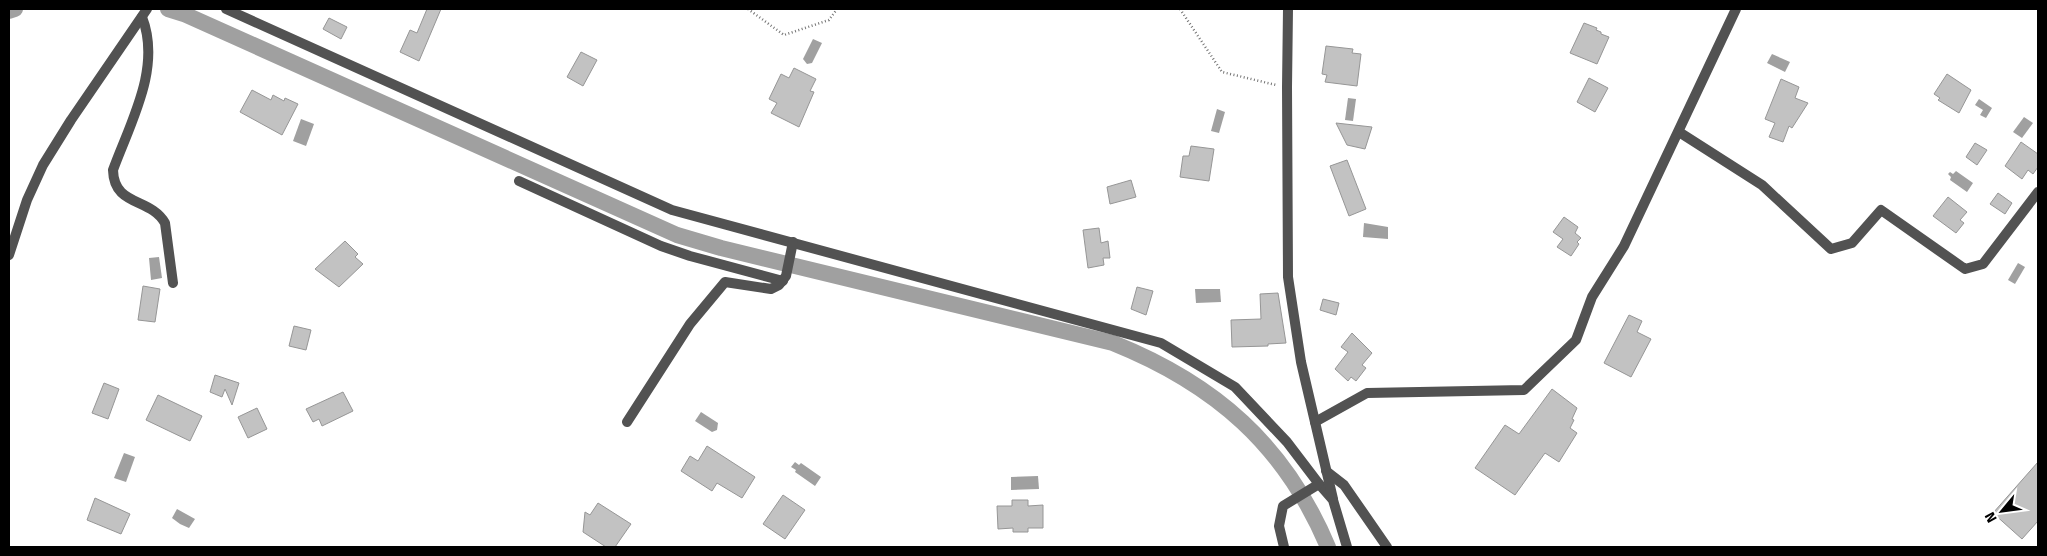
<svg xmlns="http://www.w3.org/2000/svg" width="2047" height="556" font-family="'Fira Sans',sans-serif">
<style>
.water{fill:#a0a0a0}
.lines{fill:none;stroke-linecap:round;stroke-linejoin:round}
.canal{stroke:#a0a0a0;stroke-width:16}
.building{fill:#c2c2c2;stroke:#969696}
.path{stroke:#747474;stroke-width:2.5;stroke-dasharray:1 2.5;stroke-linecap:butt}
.minor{stroke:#525252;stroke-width:10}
</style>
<rect width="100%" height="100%" fill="#fff"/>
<!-- water -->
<g class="water">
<polygon points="813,39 822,43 812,63 807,64 803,59"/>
<polygon points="1772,54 1790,62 1785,72 1767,63"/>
<polygon points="1348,98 1356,99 1353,121 1345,120"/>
<polygon points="1979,99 1992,108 1986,118 1980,115 1983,110 1975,105"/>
<polygon points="1217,109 1225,112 1219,133 1211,131"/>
<polygon points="2024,117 2033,123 2022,138 2013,132"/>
<polygon points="301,119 314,124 306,146 293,141"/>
<polygon points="1956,171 1973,183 1967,192 1950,180 1951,177 1948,174 1950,172 1953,174"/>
<polygon points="1364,223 1388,227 1388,239 1363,237"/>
<polygon points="159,257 162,278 151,280 149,258"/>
<polygon points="2018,263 2025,267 2015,284 2008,280"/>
<polygon points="1195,289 1220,289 1221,302 1196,303"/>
<polygon points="701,412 718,423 717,430 712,432 695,421"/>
<polygon points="124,453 135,457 126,482 114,478"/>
<polygon points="795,462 799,465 801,463 821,477 815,486 795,472 796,470 791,467"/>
<polygon points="1038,476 1039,489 1011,490 1011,477"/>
<polygon points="177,509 195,519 189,528 180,524 172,518"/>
</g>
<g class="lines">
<!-- canal -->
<g class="canal">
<path d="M 168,9 L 184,14 L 677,235 L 721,248 L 1113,343 C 1215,384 1285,445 1328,547"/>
<polyline points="9,11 15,9"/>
</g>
</g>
<!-- building -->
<g class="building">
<polygon points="427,9 441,9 419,61 400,52 410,30 417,33"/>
<polygon points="329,18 347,27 341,39 323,29"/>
<polygon points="1584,23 1597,28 1596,30 1601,32 1601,34 1609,37 1597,64 1570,53"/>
<polygon points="1326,46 1353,49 1352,53 1361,54 1357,86 1325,82 1327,75 1322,74"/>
<polygon points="581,52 597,60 583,86 567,77"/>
<polygon points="794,68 816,79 810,91 814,92 799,127 771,113 777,103 769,99 781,74 789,78"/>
<polygon points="1947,74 1971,90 1959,113 1938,100 1940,98 1934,94"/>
<polygon points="1589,78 1608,88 1595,112 1577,102"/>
<polygon points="1781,79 1799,87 1795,98 1808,103 1792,128 1789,126 1783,142 1769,137 1775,123 1765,119"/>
<polygon points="252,90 271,100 273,95 284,101 285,98 298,104 282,135 240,112"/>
<polygon points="1336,123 1372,127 1365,149 1347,145"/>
<polygon points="2021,142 2038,154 2038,167 2033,174 2028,170 2022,179 2005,166"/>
<polygon points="1975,143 1987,150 1977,165 1966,157"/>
<polygon points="1191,146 1214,149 1209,181 1180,177 1183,156 1189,156"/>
<polygon points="1347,160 1366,209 1349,216 1330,166"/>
<polygon points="1131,180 1136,197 1110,204 1107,187"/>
<polygon points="1998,193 2012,203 2005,214 1990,204"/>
<polygon points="1948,197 1967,212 1960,220 1964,223 1956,233 1933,216"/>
<polygon points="1564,217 1578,227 1575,233 1581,238 1577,242 1579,244 1571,256 1557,247 1563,239 1553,232"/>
<polygon points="1099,228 1101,243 1108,241 1110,258 1103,258 1104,265 1088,268 1083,230"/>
<polygon points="345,241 358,254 355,257 363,264 339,287 315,269"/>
<polygon points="143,286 160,289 155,322 138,320"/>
<polygon points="1137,287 1153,291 1146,315 1131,309"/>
<polygon points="1278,293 1286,343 1268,344 1268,346 1232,347 1231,320 1261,319 1260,294"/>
<polygon points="1323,299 1339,303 1336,315 1320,310"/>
<polygon points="1629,315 1642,321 1637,332 1651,339 1631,377 1604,363"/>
<polygon points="294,326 311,330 306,350 289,346"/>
<polygon points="1352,333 1372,353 1362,365 1366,368 1356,381 1351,377 1348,381 1335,369 1348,352 1341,347"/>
<polygon points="215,375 239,383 232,405 225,389 222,397 210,392"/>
<polygon points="104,383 119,389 108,419 92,413"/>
<polygon points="1552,389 1577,408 1572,419 1574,420 1570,428 1577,433 1559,462 1545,453 1515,495 1475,468 1505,425 1519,434"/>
<polygon points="343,392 353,411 322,426 319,419 313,422 306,409"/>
<polygon points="158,395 202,416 190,441 146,420"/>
<polygon points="257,408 267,429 248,438 238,417"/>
<polygon points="707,446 755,477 742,498 717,483 712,491 681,471 690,456 698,461"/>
<polygon points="2038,462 2038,521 2022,539 1993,513"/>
<polygon points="783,495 805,510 785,539 763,524"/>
<polygon points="95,498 130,514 121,534 87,520"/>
<polygon points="1012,500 1028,500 1028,506 1043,505 1043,528 1028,528 1028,532 1013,532 1013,528 998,529 997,506 1012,506"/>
<polygon points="598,503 631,524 615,547 606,547 583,532 585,512 590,515"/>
</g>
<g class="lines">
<!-- path -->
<g class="path">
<polyline points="748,9 784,35 829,20 837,9"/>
<polyline points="1180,9 1222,72 1276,85"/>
</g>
<!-- minor -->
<g class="minor">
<polyline points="226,9 672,210 1161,343 1235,387 1287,442 1319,484 1333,500 1347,547"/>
<polyline points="1288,9 1287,87 1288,277 1301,362 1333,499"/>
<path d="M 142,17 C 162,68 130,123 113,170 C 114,207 150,197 165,223 L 173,283"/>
<polyline points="1679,132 1762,185 1831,249 1852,243 1881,210 1965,269 1983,264 2038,192"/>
<polyline points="519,181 661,246 690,256 783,281"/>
<polyline points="9,255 27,200 43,165 71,120 147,9"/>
<polyline points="627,422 690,324 725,282 771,289 779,285 786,276 793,242"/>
<polyline points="1315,422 1367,393 1524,390 1576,340 1592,297 1624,246 1736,9"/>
<polyline points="1326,471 1344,485 1387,547"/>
<polyline points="1284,547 1279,526 1283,506 1319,484"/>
</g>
</g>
<!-- border -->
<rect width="2047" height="556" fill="none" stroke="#000000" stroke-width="20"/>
<!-- north arrow -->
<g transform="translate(2002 511) rotate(241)" stroke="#ffffff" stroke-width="4" paint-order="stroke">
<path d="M0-4L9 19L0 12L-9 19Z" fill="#000000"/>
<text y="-8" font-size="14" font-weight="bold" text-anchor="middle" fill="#000000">N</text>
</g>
</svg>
